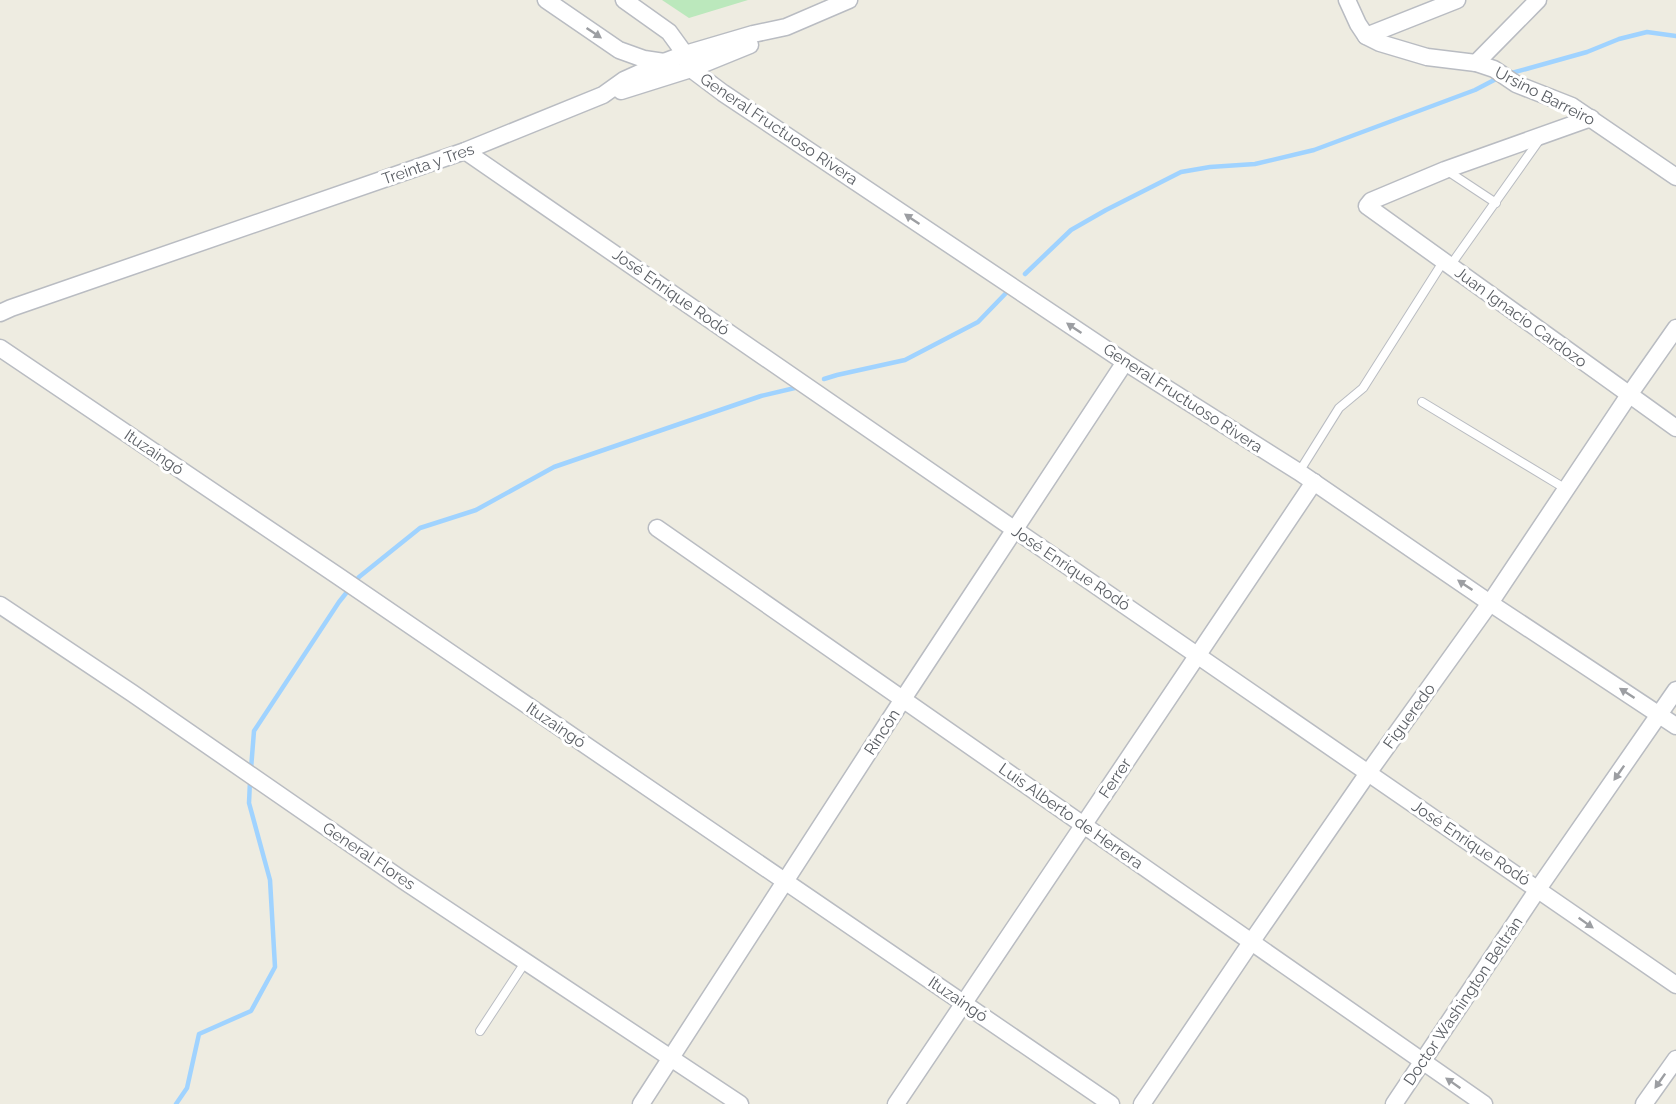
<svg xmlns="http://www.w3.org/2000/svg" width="1676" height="1104" font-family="Raleway,sans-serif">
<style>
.green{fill:#bbe8bc}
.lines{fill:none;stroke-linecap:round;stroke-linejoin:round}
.stream{stroke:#a0d3ff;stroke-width:4.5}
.service-casing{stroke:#b9bcc2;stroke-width:10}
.minor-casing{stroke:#b9bcc2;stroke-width:19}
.service{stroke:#fff;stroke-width:8}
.minor{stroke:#fff;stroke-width:16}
.oneway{fill:#9c9ea2}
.labels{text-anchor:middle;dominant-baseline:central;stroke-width:6;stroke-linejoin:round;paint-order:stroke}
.street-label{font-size:16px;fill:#5a5e64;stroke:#fff}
</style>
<rect width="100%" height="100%" fill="#eeece1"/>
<!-- green -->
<polygon class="green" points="662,0 748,0 689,18"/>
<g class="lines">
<!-- stream -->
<g class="stream">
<polyline points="1508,74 1587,52 1619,39 1647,32 1676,36"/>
<polyline points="1025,274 1071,230 1106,210 1181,172 1210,167 1255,164 1314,150 1475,90 1498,78"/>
<polyline points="824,379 837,375 905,360 978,322 1007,292"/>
<polyline points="251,769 254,731 339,602 359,577 420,528 476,510 554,467 761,396 799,387"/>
<polyline points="176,1104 187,1088 199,1034 251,1011 275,967 270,880 249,803 250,781"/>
</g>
<!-- service casing -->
<g class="service-casing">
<g id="service">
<polyline points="1446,170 1496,203"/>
<polyline points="1450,266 1540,139"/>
<polyline points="1422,402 1566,489"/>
<polyline points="1299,472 1339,408 1363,388 1443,262"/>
<polyline points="480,1031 526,961"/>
</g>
</g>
<!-- minor casing -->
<g class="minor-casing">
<g id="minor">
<polyline points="546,0 619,50 644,59 664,62 665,64"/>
<polyline points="624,0 669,32 685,54 691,69 723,93 1125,362 1299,472 1490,603 1676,726"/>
<polyline points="1347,0 1358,24 1366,36 1380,43 1427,57 1476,63 1494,69 1516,84 1572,106 1676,177"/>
<polyline points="1366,36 1457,0"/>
<polyline points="1476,63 1538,0"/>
<polyline points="621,91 691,69 750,45"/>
<polyline points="1591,118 1445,170 1371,201 1367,206 1676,428"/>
<polyline points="465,151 1676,985"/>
<polyline points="0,313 11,308 465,151 603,95 624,80 664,62 685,54 753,34 786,27 849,0"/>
<polyline points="0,348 338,576 1111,1104"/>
<polyline points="657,528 1484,1104"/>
<polyline points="0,605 132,693 404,881 740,1104"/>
<polyline points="641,1104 903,699 1125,362"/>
<polyline points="896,1104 1314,482"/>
<polyline points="1142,1104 1252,941 1368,773 1490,603 1629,395 1676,328"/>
<polyline points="1394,1104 1538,889 1676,690"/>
<polyline points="1644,1104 1676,1059"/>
</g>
</g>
<!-- service -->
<use href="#service" class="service"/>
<!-- minor -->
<use href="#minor" class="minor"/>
</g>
<!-- one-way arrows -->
<defs><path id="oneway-solid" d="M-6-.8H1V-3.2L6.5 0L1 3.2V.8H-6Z" transform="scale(1.5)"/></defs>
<g class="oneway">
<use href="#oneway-solid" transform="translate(594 33) rotate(34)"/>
<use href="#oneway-solid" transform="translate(912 219) rotate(-146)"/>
<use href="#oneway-solid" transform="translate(1074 328) rotate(-146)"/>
<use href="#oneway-solid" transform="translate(1465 585) rotate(-146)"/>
<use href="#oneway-solid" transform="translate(1627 693) rotate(-147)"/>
<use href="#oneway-solid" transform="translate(1619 773) rotate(125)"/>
<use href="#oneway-solid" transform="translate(1586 923) rotate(35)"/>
<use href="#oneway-solid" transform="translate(1660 1081) rotate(125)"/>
<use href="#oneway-solid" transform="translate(1453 1083) rotate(-145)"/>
</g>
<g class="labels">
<!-- street labels -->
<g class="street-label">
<text transform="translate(1545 96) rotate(27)">Ursino Barreiro</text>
<text transform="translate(779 129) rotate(34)">General Fructuoso Rivera</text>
<text transform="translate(428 164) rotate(-19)">Treinta y Tres</text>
<text transform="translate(671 292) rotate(35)">José Enrique Rodó</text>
<text transform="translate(1521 317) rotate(36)">Juan Ignacio Cardozo</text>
<text transform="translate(1183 398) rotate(33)">General Fructuoso Rivera</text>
<text transform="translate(154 452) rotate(34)">Ituzaingó</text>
<text transform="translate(1071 568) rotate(34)">José Enrique Rodó</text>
<text transform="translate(1409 716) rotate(-54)">Figueredo</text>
<text transform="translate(556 725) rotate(34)">Ituzaingó</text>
<text transform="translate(882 732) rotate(-57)">Rincón</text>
<text transform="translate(1115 778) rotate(-56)">Ferrer</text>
<text transform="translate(1071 816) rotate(35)">Luis Alberto de Herrera</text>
<text transform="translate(1471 843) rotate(34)">José Enrique Rodó</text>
<text transform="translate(369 856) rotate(34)">General Flores</text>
<text transform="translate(958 999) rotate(34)">Ituzaingó</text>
<text transform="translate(1463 1001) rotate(-56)">Doctor Washington Beltrán</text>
</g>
</g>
</svg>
